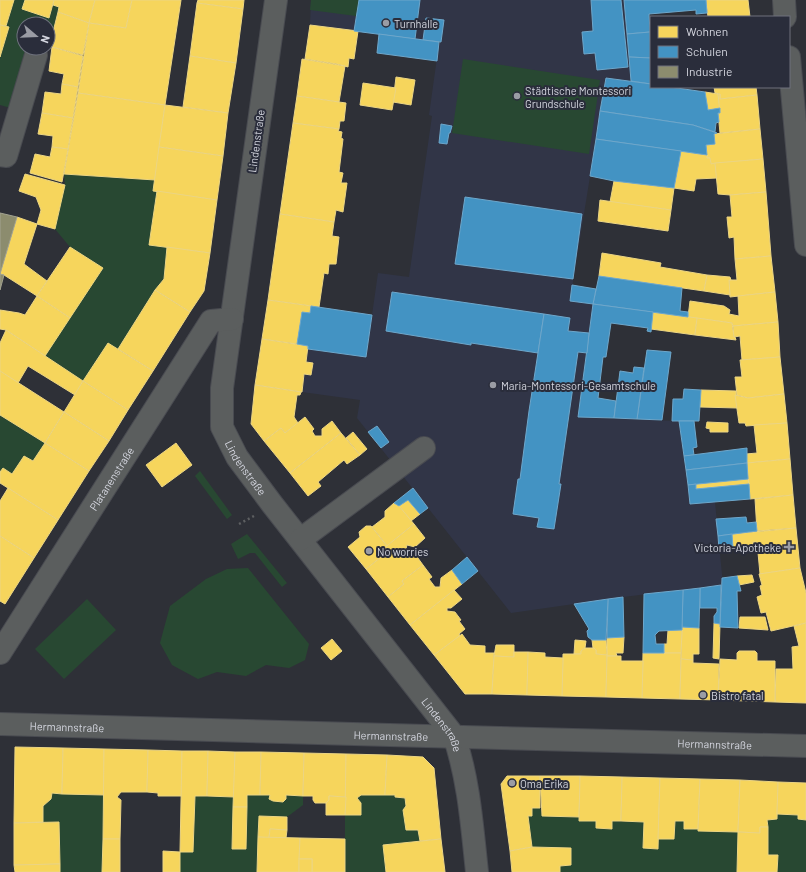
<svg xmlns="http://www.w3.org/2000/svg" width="806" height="872" font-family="Barlow,sans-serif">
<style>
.built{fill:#313547}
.green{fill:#284832}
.homes{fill:#f6d55c;stroke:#ecd583}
.schools{fill:#4393c3;stroke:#6ea7cb}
.industry{fill:#8c8c6e;stroke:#a2a290}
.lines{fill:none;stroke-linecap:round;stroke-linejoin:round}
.minor-casing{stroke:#494b51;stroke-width:24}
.path{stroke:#5e6062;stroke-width:2.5;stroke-dasharray:2 3;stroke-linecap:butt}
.minor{stroke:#5b5e5e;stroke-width:22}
.poi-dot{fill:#9a9ca4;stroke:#2a2d3b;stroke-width:1.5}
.labels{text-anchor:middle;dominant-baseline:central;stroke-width:4;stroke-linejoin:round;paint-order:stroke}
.poi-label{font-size:11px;fill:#d4d6df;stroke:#2a2d3b;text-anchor:start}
.street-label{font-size:11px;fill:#d4d6df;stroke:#2a2d3b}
</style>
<rect width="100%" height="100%" fill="#2e3037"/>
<!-- built -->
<polygon class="built" points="311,0 624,0 631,81 606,78 570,300 593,304 578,417 679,421 690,504 715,502 723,585 623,597 511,613 357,418 360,400 302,392 304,374 311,375 313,363 306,362 308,346 297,344 302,312 310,313 311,306 372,315 378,273 409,277 432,116 429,115 439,43 310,25"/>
<!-- green -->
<g class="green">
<polygon points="14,0 25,0 49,18 53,5 59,7 51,40 48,39 48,24 24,24 24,48 32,48 14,109 0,105 0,57 9,28 6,26"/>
<polygon points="311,0 359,0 356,16 310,10"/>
<polygon points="463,59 600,80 589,154 452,133"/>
<polygon points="64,174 155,180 157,191 150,244 167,247 164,279 155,290 118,349 108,343 83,381 45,356 102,269 70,247 55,229 65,185"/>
<polygon points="0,415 45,443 33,461 24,456 12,474 3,468 0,472"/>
<polygon points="200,471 232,515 227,519 195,476"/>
<polygon points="247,534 287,583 282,587 255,553 250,553 238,559 231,544"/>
<polygon points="248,568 309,644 305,660 289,668 266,665 246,676 217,672 198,679 172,665 160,643 170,606 206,579 227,569"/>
<polygon points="87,599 116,630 64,679 35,649"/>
<polygon points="52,793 104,795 102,872 60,872 59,822 43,822 43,806 51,799"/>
<polygon points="247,795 270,795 270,799 273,801 282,802 286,795 303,796 303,805 287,817 259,816 257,872 180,872 180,852 193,852 195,796 234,797 232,849 246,849"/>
<polygon points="361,795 395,795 395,797 405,798 406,806 403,810 406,830 418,830 420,841 383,845 386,872 345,872 345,815 361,815 361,803 357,798"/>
<polygon points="532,808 540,808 542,816 579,817 596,821 596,828 612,829 612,821 644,822 643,848 658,849 658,839 674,839 675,821 684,821 684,829 698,829 699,831 738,832 737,872 560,872 560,866 571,865 571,848 532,847 528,816 532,816"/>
<polygon points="777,814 798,815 798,819 806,820 806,872 777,872 778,855 768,855 768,827 767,820 777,819"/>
</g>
<!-- homes -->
<g class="homes">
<polygon points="0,0 14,0 6,26 0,25"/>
<polygon points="25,0 54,0 49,18 22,9"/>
<polygon points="54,0 95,0 89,23 58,12 59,7 53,5"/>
<polygon points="95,0 132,0 126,28 89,23"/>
<polygon points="132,0 181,0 165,105 78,93 89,23 126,28"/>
<polygon points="198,0 244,0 243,9 197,3"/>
<polygon points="706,0 748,0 750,17 708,17"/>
<polygon points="197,3 243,9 236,63 190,56"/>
<polygon points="58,12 89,23 83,55 48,46 48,39 51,40"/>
<polygon points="0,25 9,27 0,57"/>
<polygon points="310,25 358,31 354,59 349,58 348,67 337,64 305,59"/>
<polygon points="52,47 83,56 78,87 62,84 64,74 49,71"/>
<polygon points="190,56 236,63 228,113 183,107"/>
<polygon points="302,59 345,66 339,102 297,96"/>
<polygon points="396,77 415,80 411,105 393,102"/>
<polygon points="363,83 396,88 392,110 360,105"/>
<polygon points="62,84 78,87 73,118 42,113 45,92 61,94"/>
<polygon points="714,87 756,87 757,95 720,99 720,94 715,93"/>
<polygon points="705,92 718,94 720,108 708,110"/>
<polygon points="78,93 165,105 155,180 64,174"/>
<polygon points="718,94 720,94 720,99 757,95 760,129 720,133 718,113 720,113"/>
<polygon points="297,96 346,103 344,121 340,121 339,129 293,123"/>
<polygon points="165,105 228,113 223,156 159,147"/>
<polygon points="42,113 73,118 68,149 52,147 53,136 38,134"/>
<polygon points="293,123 339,129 338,131 342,132 341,138 343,139 339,172 343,173 341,183 347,183 343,212 336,210 334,222 280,214"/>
<polygon points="760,129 763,159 711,164 710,158 707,158 706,145 715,144 714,134"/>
<polygon points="52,147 68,149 62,182 30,173 35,154 50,157"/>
<polygon points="159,147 223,156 217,200 153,191"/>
<polygon points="681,151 707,155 707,158 710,158 711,164 715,163 717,178 696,179 694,191 674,188"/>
<polygon points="763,159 766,192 730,195 718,194 715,163"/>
<polygon points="25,174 65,185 55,229 37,224 41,210 36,197 19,191"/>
<polygon points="614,181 674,188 671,210 610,202"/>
<polygon points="157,191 217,200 210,253 149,245"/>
<polygon points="766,192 771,256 735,259 734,237 729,238 727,217 732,217 730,195"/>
<polygon points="600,200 671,210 668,231 598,221"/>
<polygon points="280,214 334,222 332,236 339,237 336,264 329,264 328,274 324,273 319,307 268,300"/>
<polygon points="17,217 37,224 24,264 47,281 37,296 4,275 0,274"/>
<polygon points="70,247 103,268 70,318 37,296"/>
<polygon points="167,247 210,253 204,291 190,312 155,290 164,279"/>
<polygon points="602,253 661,263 660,267 707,275 704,291 599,276"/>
<polygon points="771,256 775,292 730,297 729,280 737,280 735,259"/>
<polygon points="707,275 730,277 731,280 729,280 730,295 704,291"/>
<polygon points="155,290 190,312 153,371 118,349"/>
<polygon points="775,292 778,322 733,326 732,323 688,317 690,301 724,306 730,310 729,314 739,316 738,296"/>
<polygon points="37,296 70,318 45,356 6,330 0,329 0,310 19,313 25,315"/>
<polygon points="268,300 311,306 310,313 302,312 297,344 262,339"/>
<polygon points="653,312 697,318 695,335 651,329"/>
<polygon points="697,318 732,323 734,337 735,337 736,340 695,335"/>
<polygon points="778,322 780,357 742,360 740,336 734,337 733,326"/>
<polygon points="6,330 83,381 75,395 28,366 18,383 0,371 0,343"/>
<polygon points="262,339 308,346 306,362 313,363 311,375 304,374 302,392 255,385"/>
<polygon points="108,343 153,371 128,410 83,381"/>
<polygon points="780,357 784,394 748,398 737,395 735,377 742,377 740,360"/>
<polygon points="0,371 64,412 45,443 0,415"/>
<polygon points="83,381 128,410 109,441 64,412"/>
<polygon points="255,385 301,392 300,395 297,395 294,417 298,423 285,433 281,428 264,441 251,424"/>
<polygon points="701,390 736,391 737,408 700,407"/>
<polygon points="784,394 787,423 746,426 745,423 739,423 735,395 748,398"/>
<polygon points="64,412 109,441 89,471 45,443"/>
<polygon points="305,417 314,429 312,431 315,436 322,436 322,429 332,421 341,433 290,473 264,441 281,428 285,433"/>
<polygon points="707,422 728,423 728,432 710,432 710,429 706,428"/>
<polygon points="787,423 790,459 747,463 746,454 757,453 754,425"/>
<polygon points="353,432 367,449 360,455 346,438"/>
<polygon points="341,433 360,455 347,464 344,460 318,482 321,486 308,496 290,473"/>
<polygon points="45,443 89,471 58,520 0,483 0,472 3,468 12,474 24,456 33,461"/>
<polygon points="176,443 192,465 162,487 146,465"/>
<polygon points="790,459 793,495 750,499 747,463"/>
<polygon points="748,479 749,484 696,489 696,484"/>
<polygon points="8,488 58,520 34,558 0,536 0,501"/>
<polygon points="793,495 796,528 757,531 755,499"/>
<polygon points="408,500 420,514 411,521 399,506"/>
<polygon points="394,503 399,506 414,524 387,546 372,527 385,517 385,511"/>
<polygon points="414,524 425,538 415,547 407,545 406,549 412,557 415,554 423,565 402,581 404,584 388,597 366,569 381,557 378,553"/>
<polygon points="366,526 371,526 387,546 378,553 381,557 366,569 348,547 360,537 359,532"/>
<polygon points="796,528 800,568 760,574 757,542 753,542 753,544 750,546 733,548 732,534"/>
<polygon points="0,536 34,558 5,604 0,601"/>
<polygon points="423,565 432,577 429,579 435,587 440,587 441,578 452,570 462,584 410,625 388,597 404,584 402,581"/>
<polygon points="800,568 806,593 806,623 771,631 766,612 761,613 757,597 762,595 760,586 762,585 759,574"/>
<polygon points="752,575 754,582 739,585 737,576"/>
<polygon points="454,590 462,599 451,608 447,608 447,611 455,612 461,620 459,621 465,629 459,634 460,636 434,655 410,625"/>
<polygon points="740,617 765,617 768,630 739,628"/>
<polygon points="714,623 720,624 719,659 713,658"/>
<polygon points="806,623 806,703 775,702 776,669 793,669 792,647 799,646 794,626"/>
<polygon points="682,627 699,628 699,654 693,654 693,660 681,659"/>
<polygon points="668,630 682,630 681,653 664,653 664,644 667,644"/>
<polygon points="462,634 470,645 485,646 485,653 494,653 492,694 465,694 434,655"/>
<polygon points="624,637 623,653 616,653 617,656 607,656 607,638"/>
<polygon points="332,639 342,651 331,660 321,648"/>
<polygon points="575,640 586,641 585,648 581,651 581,654 574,654"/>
<polygon points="592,640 606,640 607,655 596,654 596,650 594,648 593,648"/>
<polygon points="496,645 514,645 514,657 494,656"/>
<polygon points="585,648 594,648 596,650 596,654 607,655 606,697 562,696 563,654 581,654 581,651"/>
<polygon points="739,651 755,651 757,653 757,661 775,661 775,702 718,700 720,659 737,660 737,653"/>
<polygon points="514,652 528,652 527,695 492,694 494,656 514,657"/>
<polygon points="528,652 545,653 545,657 563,658 562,696 527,695"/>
<polygon points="643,653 681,653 680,699 642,698"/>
<polygon points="607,656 621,656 621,661 643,661 642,698 606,697"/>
<polygon points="681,659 693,660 693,663 719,664 718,700 680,699"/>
<polygon points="15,747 63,748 62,794 52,793 51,799 43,806 43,822 14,823"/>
<polygon points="63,748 104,749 104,795 62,794"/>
<polygon points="104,749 148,750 147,792 121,792 117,797 121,800 120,839 103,839"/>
<polygon points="148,750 182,751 182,796 158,796 158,793 147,792"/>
<polygon points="182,751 208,751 207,796 195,796 193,852 180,852"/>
<polygon points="208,751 235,752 234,797 207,796"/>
<polygon points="235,752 261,752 260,795 247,795 247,807 233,807"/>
<polygon points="261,752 304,753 303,796 286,795 286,799 283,802 273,801 269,799 270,795 260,795"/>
<polygon points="304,753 346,754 346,797 329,796 329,800 326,803 315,803 313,800 313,796 303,796"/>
<polygon points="346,754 387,755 385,795 361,795 357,798 361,803 361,815 345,815"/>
<polygon points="387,755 423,757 434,768 441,839 420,841 418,830 406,830 403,810 406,806 405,798 395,797 395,795 385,795"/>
<polygon points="507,776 540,776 540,808 532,808 532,816 528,816 532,847 510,851 501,784"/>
<polygon points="540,776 580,776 579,817 542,816"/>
<polygon points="580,776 622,777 621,821 612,821 612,829 596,828 596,821 579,821"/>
<polygon points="622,777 660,778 658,849 643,848 644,822 621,821"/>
<polygon points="660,778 700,779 698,829 684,829 684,821 675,821 674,839 658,839"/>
<polygon points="700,779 740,780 738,832 698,831"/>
<polygon points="740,780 778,782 777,819 767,820 768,827 760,827 760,833 738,832"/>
<polygon points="778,782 806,783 806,820 798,819 798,815 777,814"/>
<polygon points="329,796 346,797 345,815 326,815 326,803 329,800"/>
<polygon points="233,807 247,807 246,849 232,849"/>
<polygon points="259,816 287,817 287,830 270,829 269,838 258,837"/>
<polygon points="59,822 60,864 14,865 14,823"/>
<polygon points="760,827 768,827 768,855 778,855 777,872 737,872 738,832 760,833"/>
<polygon points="270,829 287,830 286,838 269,838"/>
<polygon points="258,837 300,838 299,872 257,872"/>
<polygon points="300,838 345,839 345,872 312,872 312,859 299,859"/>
<polygon points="103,839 120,839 120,872 102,872"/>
<polygon points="441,839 445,872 386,872 383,845"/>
<polygon points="532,847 571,848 571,865 560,866 560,872 512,872 510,851"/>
<polygon points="163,851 180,852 180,872 163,872"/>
<rect x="299" y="859" width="13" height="13"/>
<polygon points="60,864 60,872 15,872 14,865"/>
</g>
<!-- schools -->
<g class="schools">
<polygon points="359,0 420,0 415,39 354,31"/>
<polygon points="591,0 621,0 628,67 597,70 595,53 584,54 582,32 593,31"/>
<polygon points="624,0 706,0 707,13 696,14 696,10 649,14 650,32 627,34"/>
<polygon points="426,18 444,20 441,42 423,40"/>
<polygon points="650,32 651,58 629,57 627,34"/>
<polygon points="379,34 439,42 437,61 377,53"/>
<polygon points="629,57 651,58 651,84 631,81"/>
<polygon points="606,78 651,84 651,87 670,87 705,92 708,110 720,108 720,113 718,113 719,122 716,123 715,132 693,125 600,111"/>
<polygon points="600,111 693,125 717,133 714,134 715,144 706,145 707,155 596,139"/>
<polygon points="441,124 452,126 450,133 449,133 447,144 439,143"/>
<polygon points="596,139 681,151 674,188 614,181 590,176"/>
<polygon points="465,197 582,214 573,279 455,264"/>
<polygon points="599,276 682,288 680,311 688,312 688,317 593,304"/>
<polygon points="572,285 596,289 593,304 570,301"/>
<polygon points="392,292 544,314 538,353 471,343 471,345 386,331"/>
<polygon points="593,304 653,312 651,332 647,331 648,328 611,323 606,357 603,357 598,398 616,401 614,418 578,417"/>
<polygon points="311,306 372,315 366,357 308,349 308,346 297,344 302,312 310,313"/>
<polygon points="544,314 570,318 568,331 589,333 587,353 578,352 559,484 561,484 554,529 537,527 539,518 513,514 518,479 520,479 529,411"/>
<polygon points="647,350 671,352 662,420 637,419"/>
<polygon points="634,367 644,368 637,419 614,418 620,371 633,373"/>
<polygon points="684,389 701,390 699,421 672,421 673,399 683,399"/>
<polygon points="679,421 694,421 697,447 693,448 694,455 684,456"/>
<polygon points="377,426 389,442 381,448 368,432"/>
<polygon points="747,448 747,463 686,470 684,456"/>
<polygon points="747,463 748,479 688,485 686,470"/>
<polygon points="696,484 696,489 749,484 750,499 690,504 688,485"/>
<polygon points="413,488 428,508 420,514 408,500 399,506 394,503"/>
<polygon points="746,517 747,523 756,522 757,531 718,536 716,519"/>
<polygon points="732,534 733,548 719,549 718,536"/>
<polygon points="467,557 478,571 462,584 452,570"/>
<polygon points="737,576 741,591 737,591 738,628 720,627 722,578"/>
<polygon points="721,585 720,624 714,623 714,616 717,612 717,608 700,608 700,588"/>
<polygon points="700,588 699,628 682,627 683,590"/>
<polygon points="683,590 682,630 659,631 655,635 656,644 664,644 664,653 643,653 644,594"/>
<polygon points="623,597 624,637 607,638 608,599"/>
<polygon points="608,599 606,640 592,640 588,637 587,631 589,629 574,604"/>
</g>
<!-- industry -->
<polygon class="industry" points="0,213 17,217 0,274 4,275 0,290"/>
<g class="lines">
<!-- minor casing -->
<g class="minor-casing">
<g id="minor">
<path id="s1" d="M 276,0 L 222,388 L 222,427 L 237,457 L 272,504 L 454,736 C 469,780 472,826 477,872"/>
<polyline points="784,0 785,17"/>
<polyline points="789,57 806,245"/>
<polyline points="0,155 6,156 36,55"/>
<polyline points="301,539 424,448"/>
<path id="s2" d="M 0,653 L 211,321 L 232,319"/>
<path id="s3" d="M 0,724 C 269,733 537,738 806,746"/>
</g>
</g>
<!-- path -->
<polyline class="path" points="239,524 254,516"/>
<!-- minor -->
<use href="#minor" class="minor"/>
</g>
<!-- markers -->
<g class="poi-dot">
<circle cx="386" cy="23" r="4"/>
<circle cx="517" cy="96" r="4"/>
<circle cx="493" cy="385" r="4"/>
<path d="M787 541h4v4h4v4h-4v4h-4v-4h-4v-4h4z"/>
<circle cx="369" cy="551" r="4"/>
<circle cx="703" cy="695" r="4"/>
<circle cx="512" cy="783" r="4"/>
</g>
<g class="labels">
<!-- poi labels -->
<g class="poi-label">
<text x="394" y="23">Turnhalle</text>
<text x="525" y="90">Städtische Montessori<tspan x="525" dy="13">Grundschule</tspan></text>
<text x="501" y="385">Maria-Montessori-Gesamtschule</text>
<text x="781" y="547" text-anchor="end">Victoria-Apotheke</text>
<text x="377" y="551">No worries</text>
<text x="711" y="695">Bistro fatal</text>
<text x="520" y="783">Oma Erika</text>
</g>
<!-- street labels -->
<g class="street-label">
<text transform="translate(256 141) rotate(-82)">Lindenstraße</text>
<text stroke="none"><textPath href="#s1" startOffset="478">Lindenstraße</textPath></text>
<text stroke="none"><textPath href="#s2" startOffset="207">Platanenstraße</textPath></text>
<text stroke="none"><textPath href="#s1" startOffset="802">Lindenstraße</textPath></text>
<text stroke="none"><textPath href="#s3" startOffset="67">Hermannstraße</textPath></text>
<text stroke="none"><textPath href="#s3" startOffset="391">Hermannstraße</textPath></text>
<text stroke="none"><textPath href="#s3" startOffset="715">Hermannstraße</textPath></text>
</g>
</g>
<!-- legend -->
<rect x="650" y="16" width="140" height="72" fill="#2a2d3b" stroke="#6e717d"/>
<rect x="658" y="26" width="20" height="12" fill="#f6d55c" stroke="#6e717d"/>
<text x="686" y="36" font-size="12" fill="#d4d6df">Wohnen</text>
<rect x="658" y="46" width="20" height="12" fill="#4393c3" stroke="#6e717d"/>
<text x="686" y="56" font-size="12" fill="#d4d6df">Schulen</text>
<rect x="658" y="66" width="20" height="12" fill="#8c8c6e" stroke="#6e717d"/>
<text x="686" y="76" font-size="12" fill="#d4d6df">Industrie</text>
<!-- north arrow -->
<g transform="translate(36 36) rotate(109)"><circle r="19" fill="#2a2d3b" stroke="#6e717d"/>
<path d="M0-3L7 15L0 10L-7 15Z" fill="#9a9ca4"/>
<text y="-6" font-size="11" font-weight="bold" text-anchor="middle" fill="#d4d6df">N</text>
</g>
</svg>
